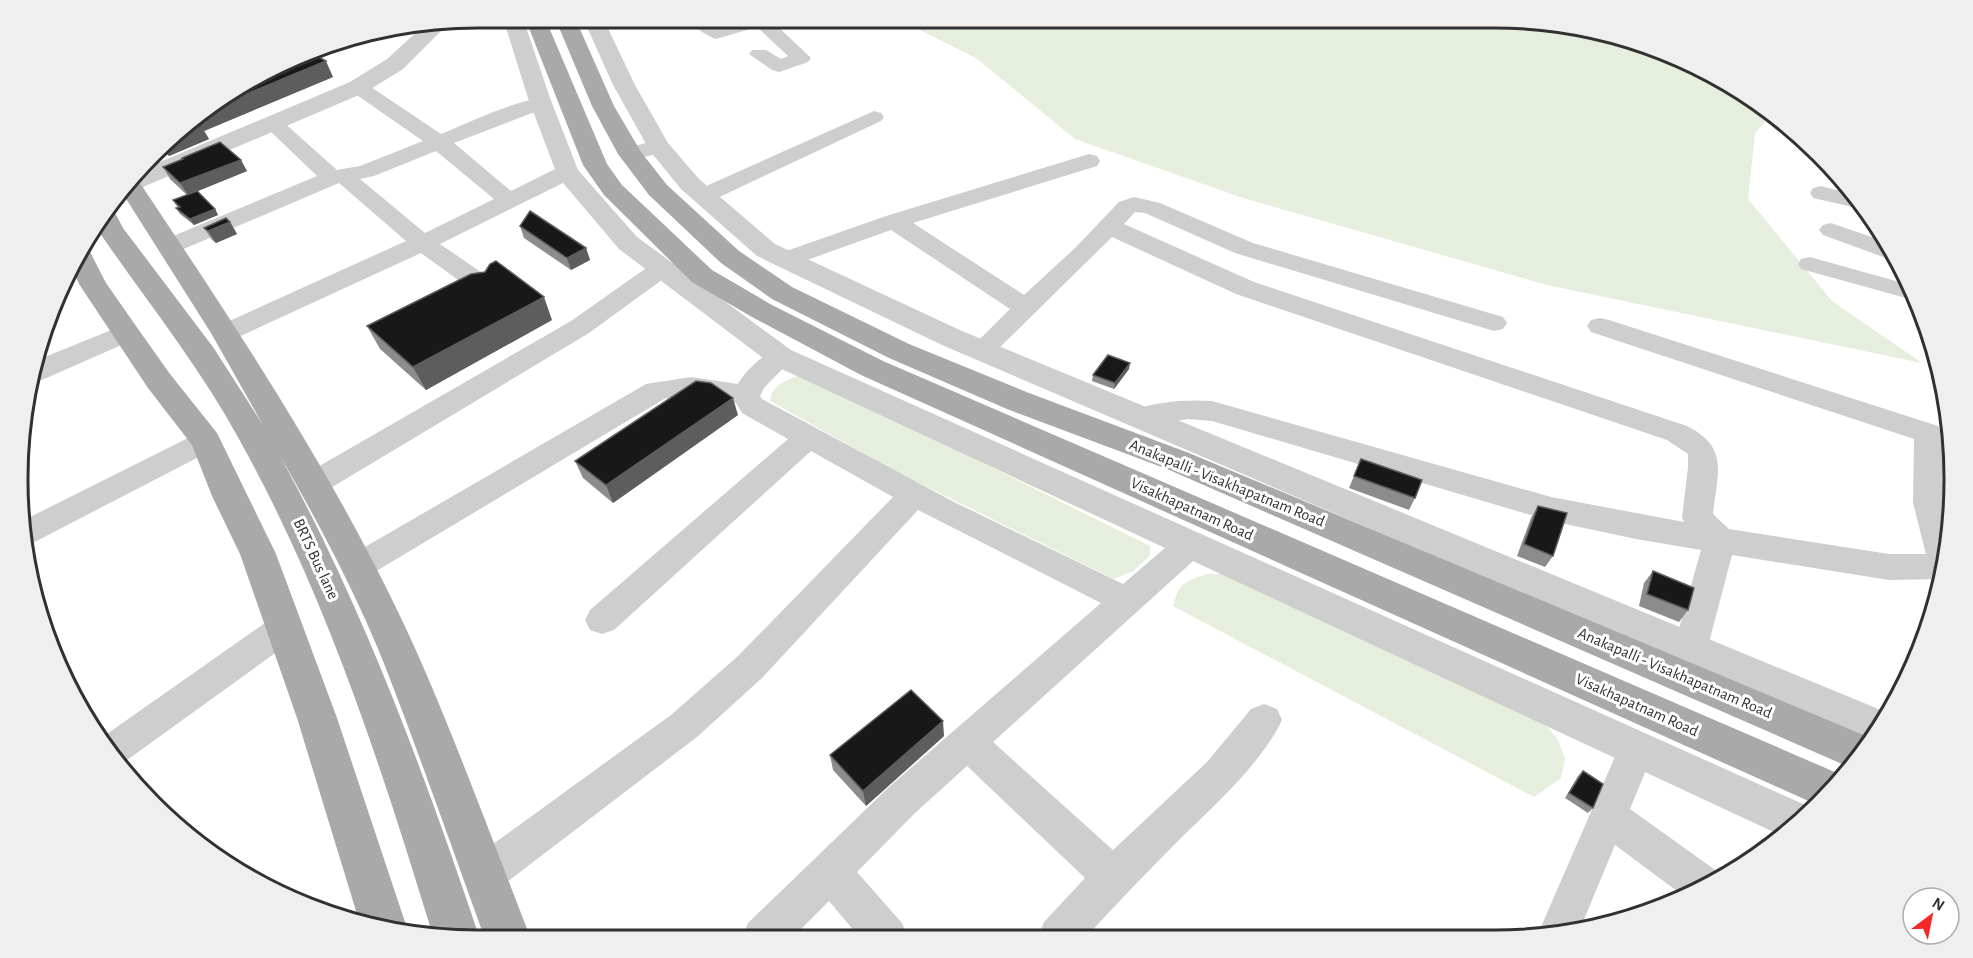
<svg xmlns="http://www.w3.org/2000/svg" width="1973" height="958" font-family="'Alegreya Sans',sans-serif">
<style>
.green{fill:#e6efde}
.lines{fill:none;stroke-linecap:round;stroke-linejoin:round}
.minor{fill:#cecece;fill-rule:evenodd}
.tertiary{fill:#cecece;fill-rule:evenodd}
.primary{fill:#a9a9a9;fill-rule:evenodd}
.wall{fill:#8c8c8c}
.shaded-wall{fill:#5d5d5d}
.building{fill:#181818;stroke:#5d5d5d;stroke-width:1.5}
.labels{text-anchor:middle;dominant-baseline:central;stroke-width:6;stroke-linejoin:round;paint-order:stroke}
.street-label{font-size:16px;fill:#313131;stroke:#fff}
.rim{fill:none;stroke:#313131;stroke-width:3}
</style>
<rect width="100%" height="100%" fill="#fff"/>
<!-- green -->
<g class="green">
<polygon points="896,18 1524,19 1613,34 1698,65 1774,113 1755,133 1748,199 1832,301 1922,363 1547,285 1243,198 1075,139 976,58"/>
<path d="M 803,374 L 1150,546 L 1150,556 L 1133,571 L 1114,579 L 897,472 L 770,401 C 772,384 789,379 803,374 Z"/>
<path d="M 1207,574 L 1226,574 L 1543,721 L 1558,740 L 1565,759 L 1561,778 L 1534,797 L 1173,606 C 1180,582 1184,582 1207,574 Z"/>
</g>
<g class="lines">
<!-- minor -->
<g class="minor">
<path d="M 693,18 L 708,18 L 719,26 L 746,18 L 775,18 L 773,22 L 811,58 L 808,62 L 779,72 L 772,70 L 749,54 L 752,50 L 766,50 L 781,59 L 788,56 L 757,27 L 716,39 C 707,36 696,29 691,21 Z"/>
<path d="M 358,81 L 365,83 L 441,134 C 463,125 528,94 548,99 L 551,103 L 548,107 L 454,143 L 511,191 L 559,167 L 567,165 L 575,167 L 578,172 L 575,177 L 440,244 L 494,281 L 498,287 L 494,293 L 485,295 L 476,293 L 421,253 L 234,339 L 225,342 L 216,339 L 212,333 L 216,327 L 406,241 L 339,183 L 179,251 L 170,253 L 161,251 L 158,246 L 161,241 L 317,176 L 267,128 L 263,124 L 267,120 L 274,118 L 281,120 L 337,170 L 360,166 L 423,141 L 351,91 L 348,87 L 351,83 ZM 436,151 L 494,199 L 425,233 L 360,179 L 374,176 Z"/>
<polygon points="874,111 881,113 884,117 881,121 711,201 703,203 695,201 692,196 695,191"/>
<polygon points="658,140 666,141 669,146 666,151 630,161 622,159 619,154 622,149"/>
<path d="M 1089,154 L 1097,156 L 1100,161 L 1097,166 L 913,223 L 1024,295 L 1075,248 L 1119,202 L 1134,197 L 1160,203 L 1253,243 L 1503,317 L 1507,323 L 1503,329 L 1494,331 L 1235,253 L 1145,213 L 1135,212 L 1124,224 L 1254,282 L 1687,426 C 1730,448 1717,473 1713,514 L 1729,529 L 1889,554 L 1926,554 L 1913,503 L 1914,439 L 1591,332 L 1587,326 L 1591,320 L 1600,318 L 1609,320 L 1938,426 L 1942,433 L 1943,503 L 1951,529 L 1943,579 L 1889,580 L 1732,555 L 1707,650 L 1702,660 L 1690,665 L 1678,660 L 1673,650 L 1701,550 L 1636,539 L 1551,521 L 1212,421 L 1188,419 L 1141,427 L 1131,424 L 1127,417 L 1131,410 C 1157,402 1185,399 1212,401 L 1551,497 L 1684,522 L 1682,518 L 1688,467 L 1688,454 L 1667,440 L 1236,294 L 1112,237 L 991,356 L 982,359 L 973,356 L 969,350 L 1010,309 L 891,230 L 793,265 L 784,267 L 775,265 L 772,260 L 775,255 L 886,216 Z"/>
<polygon points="1821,186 1855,195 1866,210 1813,198 1810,193 1813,188"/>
<polygon points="1831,223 1889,243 1898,260 1886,258 1823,235 1819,230 1823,225"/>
<polygon points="1810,257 1910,285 1917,301 1801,269 1798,264 1801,259"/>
<polygon points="661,261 670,264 673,269 670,274 589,333 324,492 313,495 302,492 298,484 302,476 571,321 652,264"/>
<polygon points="126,324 135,327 139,333 135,339 42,380 29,381 35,361"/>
<path d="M 781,348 L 791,351 L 794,357 L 764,388 L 760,396 L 762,399 L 954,502 L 1123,584 L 1180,535 L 1191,532 L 1202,535 L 1207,544 L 1202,553 L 993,742 L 1113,850 L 1207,762 L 1251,709 L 1264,704 L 1277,709 L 1282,720 C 1263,761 1217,803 1184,835 C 1151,868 1118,902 1086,937 L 1038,937 L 1044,922 L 1085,878 L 967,766 L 915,813 L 857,872 L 902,923 L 908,938 L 860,938 L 829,901 L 792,938 L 742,938 L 748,923 L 889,787 L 1101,603 L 918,510 L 762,678 L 697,737 L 499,888 L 485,894 L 471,888 L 465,874 L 471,860 L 671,715 L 738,656 L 893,497 L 811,451 L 614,630 L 602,634 L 590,630 L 585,620 L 590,610 L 788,439 L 742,413 L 736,403 C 712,396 689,393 664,399 L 368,576 L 357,580 L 346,576 L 341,567 L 346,558 L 646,384 L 691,377 L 738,384 C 746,370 765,352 781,348 Z"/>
<polygon points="206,431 216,434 221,441 216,448 25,547 22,539 22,521 196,434"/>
<polygon points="284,614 296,618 301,628 296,638 123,763 104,736 272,618"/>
<polygon points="1637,731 1650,736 1655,748 1630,809 1718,872 1720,876 1685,897 1615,845 1580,929 1554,936 1537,936 1624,736"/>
</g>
<!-- tertiary -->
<g class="tertiary">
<polygon points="503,18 523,18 550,98 578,170 637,237 791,350 1812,808 1782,836 771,364 619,249 558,177 528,98"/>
<polygon points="583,18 603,18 635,85 668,143 699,179 775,244 962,331 1888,713 1870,743 1865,741 942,345 757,256 681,189 650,151 613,85"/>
<polygon points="445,24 443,29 403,69 366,92 143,187 128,188 148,167 350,82 387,59 421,28"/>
</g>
<!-- primary -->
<g class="primary">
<polygon points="525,18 545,18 607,164 622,185 712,270 772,305 883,361 1844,776 1815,804 861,375 752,317 692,282 604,195 583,165"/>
<polygon points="555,18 575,18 614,106 641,152 667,185 739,251 792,287 909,344 1029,393 1189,453 1873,739 1860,760 1851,768 1849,767 1167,469 1007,409 889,358 772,299 721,263 649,195 618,154 592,106"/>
<path d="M 136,180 L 142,186 C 244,339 348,495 422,664 C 461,754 495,847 531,939 L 485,939 C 452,848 420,756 385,666 C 356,593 318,522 279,454 C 364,609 424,772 480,939 L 433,936 C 381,766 326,595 239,439 C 198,364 145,299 97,229 L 96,223 L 110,208 L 113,209 L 123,228 L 213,347 L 263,425 L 211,333 L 123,194 Z"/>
<polygon points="83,247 88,248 106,283 136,326 170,374 217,433 276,554 337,718 407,928 405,932 360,924 297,718 240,554 212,496 192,445 148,388 79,284 72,268"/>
</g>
</g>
<!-- wall -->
<g class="wall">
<polygon points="333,77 204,131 209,139 169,156 163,151 198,113"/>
<polygon points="163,167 247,171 198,191 215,209 218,215 194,225 180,214 176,208 178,208 173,200 187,195 170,179"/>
<polygon points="230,222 237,234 216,243 212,240 204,228"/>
<polygon points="520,226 586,248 590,260 571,270 524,238"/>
<polygon points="552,320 426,390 380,349 367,326"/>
<polygon points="1129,369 1114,389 1092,381 1093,375"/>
<polygon points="738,415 613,503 583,478 575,461"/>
<polygon points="1354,476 1415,498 1409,510 1349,488"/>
<polygon points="1538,506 1553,556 1545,567 1517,556 1531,518"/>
<polygon points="1653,571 1688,610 1679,622 1639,606 1644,583"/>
<polygon points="944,736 866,806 833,770 830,755"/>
<polygon points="1583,771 1593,808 1588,813 1565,798 1578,776"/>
</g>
<!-- shaded-wall -->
<g class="shaded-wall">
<polygon points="326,61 333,77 204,131 209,139 169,156 165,149 198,114"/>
<polygon points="241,160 247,171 188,195 180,183"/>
<polygon points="215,209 218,215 194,225 190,219"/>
<polygon points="230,222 237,234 216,243 208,231"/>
<polygon points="586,248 590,260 571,270 567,258"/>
<polygon points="544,297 552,320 426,390 413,367"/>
<polygon points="1130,363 1129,369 1114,389 1115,383"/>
<polygon points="733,398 738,415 613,503 606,485"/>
<polygon points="943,721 944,736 866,806 863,791"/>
</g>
<!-- building -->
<g class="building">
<polygon points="311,53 326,61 198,114 198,113"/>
<polygon points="194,118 200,123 183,130"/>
<polygon points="220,142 241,160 180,183 163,167 183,159 182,158"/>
<polygon points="197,191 215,209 190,219 176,208 180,207 173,200"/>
<polygon points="530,211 586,248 567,258 520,226"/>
<polygon points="226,218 230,222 208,231 204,228"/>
<polygon points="496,261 544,297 413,367 367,326 471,274 485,272 490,264"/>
<polygon points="1108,355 1130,363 1115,383 1093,375"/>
<polygon points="696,381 711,383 733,398 606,485 575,461"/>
<polygon points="1361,459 1422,480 1415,498 1354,476"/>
<polygon points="1538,506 1567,513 1553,556 1524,544"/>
<polygon points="1653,571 1694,588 1688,610 1647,594"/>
<polygon points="911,690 943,721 863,791 830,755"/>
<polygon points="1583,771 1603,784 1593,808 1569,793"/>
</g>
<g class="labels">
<!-- street labels -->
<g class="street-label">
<text transform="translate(1227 483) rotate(22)">Anakapalli - Visakhapatnam Road</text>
<text transform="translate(1192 509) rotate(24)">Visakhapatnam Road</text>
<text transform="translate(316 559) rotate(65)">BRTS Bus lane</text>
<text transform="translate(1675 673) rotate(23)">Anakapalli - Visakhapatnam Road</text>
<text transform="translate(1637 705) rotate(24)">Visakhapatnam Road</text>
</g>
</g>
<!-- crop -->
<path d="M0 0H1973V958H0ZM478 28H1494A450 450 0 0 1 1944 478V480A450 450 0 0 1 1494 930H478A450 450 0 0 1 28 480V478A450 450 0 0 1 478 28Z" fill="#efefef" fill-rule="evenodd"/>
<path class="rim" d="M478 28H1494A450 450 0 0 1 1944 478V480A450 450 0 0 1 1494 930H478A450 450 0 0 1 28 480V478A450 450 0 0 1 478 28Z"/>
<!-- north arrow -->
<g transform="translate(1931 916) rotate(32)"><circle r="28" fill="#ffffff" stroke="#adadad" stroke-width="1.5"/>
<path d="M0-4.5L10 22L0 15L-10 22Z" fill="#f42729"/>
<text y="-9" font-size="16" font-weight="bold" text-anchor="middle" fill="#313131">N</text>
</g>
</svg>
